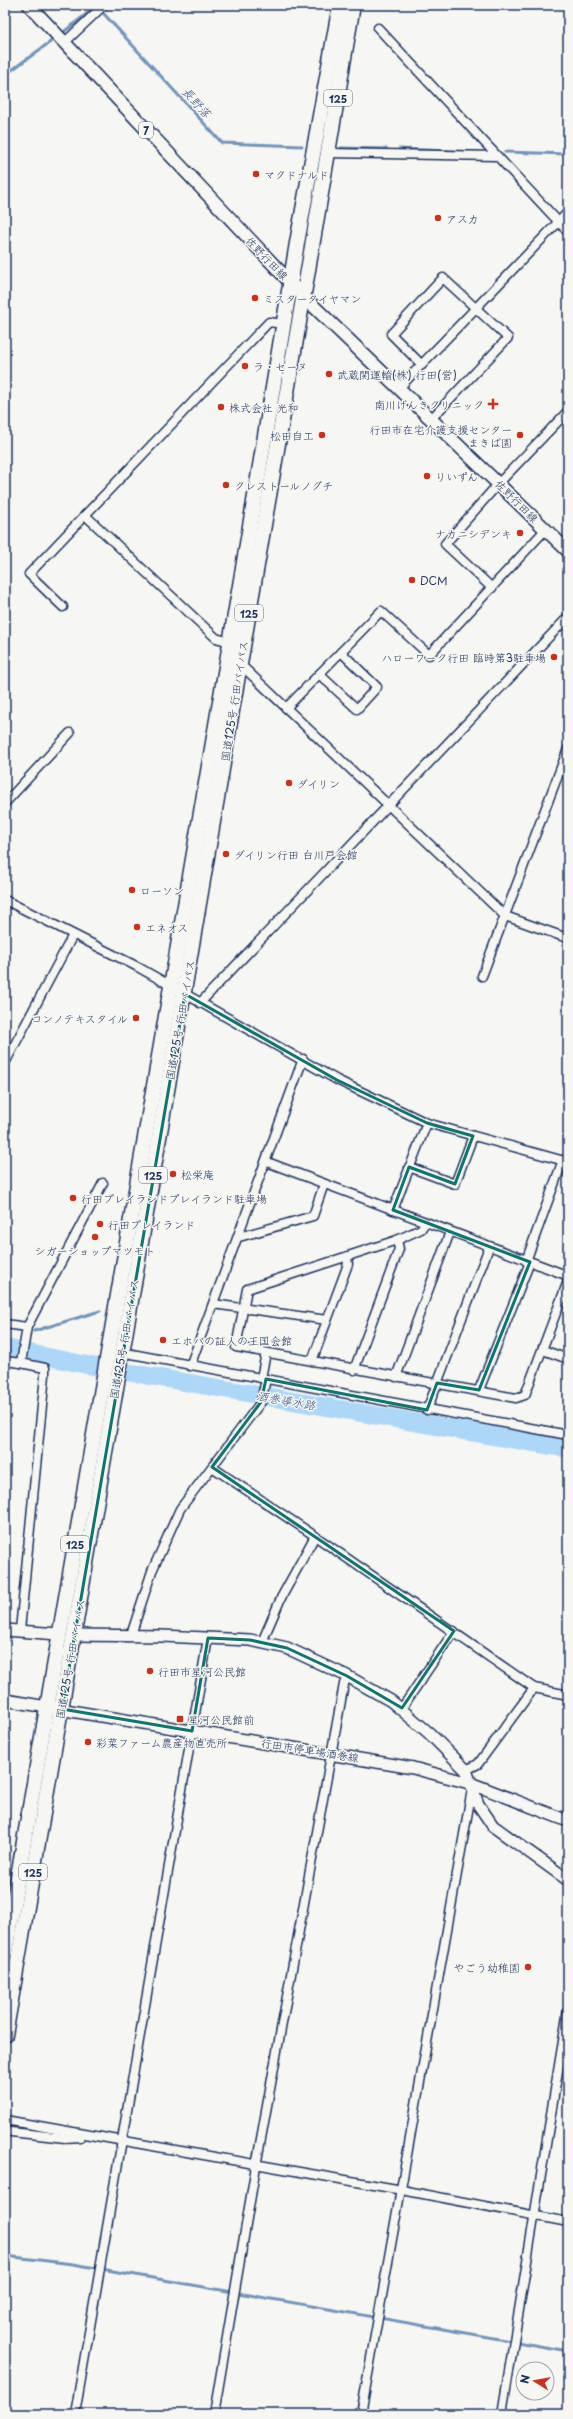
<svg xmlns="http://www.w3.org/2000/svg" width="573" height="2419" font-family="'Playpen Sans','Klee One',sans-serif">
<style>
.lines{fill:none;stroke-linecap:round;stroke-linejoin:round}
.stream{stroke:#7294ba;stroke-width:3}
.river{stroke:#acd7f8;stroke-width:18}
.street-tunnel{stroke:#caced4;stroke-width:8;stroke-dasharray:8 4;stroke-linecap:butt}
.street-casing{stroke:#1b2f5e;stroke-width:11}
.secondary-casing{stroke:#1b2f5e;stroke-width:14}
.primary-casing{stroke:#1b2f5e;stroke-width:15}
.highway-casing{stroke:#1b2f5e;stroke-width:17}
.street{stroke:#f6f6f2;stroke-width:8}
.secondary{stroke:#f6f6f2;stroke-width:11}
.primary{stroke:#f6f6f2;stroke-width:12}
.highway{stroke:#f6f6f2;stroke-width:14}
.marked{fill:none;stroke:#0f766e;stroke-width:3;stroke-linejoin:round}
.poi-dot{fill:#c8321e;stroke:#f6f6f2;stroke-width:1.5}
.labels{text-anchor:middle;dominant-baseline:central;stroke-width:3;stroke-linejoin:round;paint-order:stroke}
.shield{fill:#f6f6f2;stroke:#5d6b8a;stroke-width:1}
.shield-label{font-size:10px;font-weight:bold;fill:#1b2f5e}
.poi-label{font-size:11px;fill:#1b2f5e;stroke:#f6f6f2;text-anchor:start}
.street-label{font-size:11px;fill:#1b2f5e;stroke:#f6f6f2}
.water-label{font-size:12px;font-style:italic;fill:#3f5984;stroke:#f6f6f2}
</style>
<rect width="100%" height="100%" fill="#f6f6f2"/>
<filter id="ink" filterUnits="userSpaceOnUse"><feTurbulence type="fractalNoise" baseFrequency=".025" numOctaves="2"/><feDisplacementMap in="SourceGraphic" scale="8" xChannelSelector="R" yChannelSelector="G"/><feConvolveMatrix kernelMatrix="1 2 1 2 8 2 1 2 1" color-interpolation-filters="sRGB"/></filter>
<g filter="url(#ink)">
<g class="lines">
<!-- stream -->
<g class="stream">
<polyline points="104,14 222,143 302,146"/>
<polyline points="61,34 98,5"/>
<polyline points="5,75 57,37"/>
<polyline points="341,148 387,149"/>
<polyline points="399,149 478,152"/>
<polyline points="505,152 568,154"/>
<polyline points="34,1331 100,1311"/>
<polyline points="5,2256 73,2264 568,2351"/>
</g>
<!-- river -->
<polyline class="river" points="5,1348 92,1366 568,1449"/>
<!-- street-tunnel -->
<polyline class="street-tunnel" points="5,2131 11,2132"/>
<!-- street casing -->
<g class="street-casing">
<g id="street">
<polyline points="378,28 568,232"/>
<polyline points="64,43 104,5"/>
<polyline points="329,153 496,156"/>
<polyline points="422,365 391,334 443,278 508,338 431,419"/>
<polyline points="399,388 568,212"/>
<polyline points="85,515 216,638 230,642"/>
<polyline points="492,588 445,544 499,483 568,411"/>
<polyline points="63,607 29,574 269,322 283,324"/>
<polyline points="240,664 505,916 567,938"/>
<polyline points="319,674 357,709 377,687 341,652"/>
<polyline points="286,708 381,611 429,655 546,529"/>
<polyline points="5,803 70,733"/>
<polyline points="5,900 136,966 337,1080 427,1123 568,1162"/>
<polyline points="482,976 568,749"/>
<polyline points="200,1003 568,617"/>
<polyline points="5,1063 73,935"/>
<polyline points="267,1162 566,1275 568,1281 525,1395 516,1398 236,1347 247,1289 397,1240 421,1229 425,1223"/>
<polyline points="409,1167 455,1184 473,1136"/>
<polyline points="393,1210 427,1123"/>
<polyline points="239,1237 313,1216 324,1184"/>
<polyline points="526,1261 563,1160"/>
<polyline points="213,1304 327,1320"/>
<polyline points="5,1324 27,1327 103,1183"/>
<polyline points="543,1350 568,1359"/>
<polyline points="121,1352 568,1435"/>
<polyline points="5,1361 21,1363 27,1327"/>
<polyline points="312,1361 348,1264 347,1257"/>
<polyline points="190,1366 303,1059"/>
<polyline points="354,1370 399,1249 397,1240"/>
<polyline points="396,1377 450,1232"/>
<polyline points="261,1378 266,1353"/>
<polyline points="479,1390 530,1262"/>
<polyline points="427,1410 489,1247"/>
<polyline points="212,1467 315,1536 281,1598 262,1642"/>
<polyline points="315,1536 534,1688 568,1695"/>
<polyline points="20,1630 45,1375 45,1368 21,1363"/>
<polyline points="131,1635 152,1571 180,1509 261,1402 266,1379"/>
<polyline points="402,1708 454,1631"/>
<polyline points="466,1770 478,1764 534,1688"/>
<polyline points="5,2120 402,2190 568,2222"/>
<polyline points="11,2132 65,2138 80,2137"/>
<polyline points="75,2414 208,1638"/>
<polyline points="214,2414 256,2166 344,1684 347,1676"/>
<polyline points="361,2414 472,1789"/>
<polyline points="502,2414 568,2010"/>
</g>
</g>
<!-- secondary casing -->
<g class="secondary-casing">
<g id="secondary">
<polyline points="5,1630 58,1634"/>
<polyline points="74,1635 162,1636 250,1640 287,1648 347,1676 391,1701 429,1733 466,1770 478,1804 493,1826 568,1880"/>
<polyline points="5,1700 413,1768 473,1784 568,1821"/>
</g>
</g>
<!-- primary casing -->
<g class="primary-casing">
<polyline id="primary" points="29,5 304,297 568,551"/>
</g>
<!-- highway casing -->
<g class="highway-casing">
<g id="highway">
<polyline points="5,1952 243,568 297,243 340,5"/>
<path d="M 5,2035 C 85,1576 162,1117 241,658 C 278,440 317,223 353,5"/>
</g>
</g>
<!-- street -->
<use href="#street" class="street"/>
<!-- secondary -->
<use href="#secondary" class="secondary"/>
<!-- primary -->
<use href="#primary" class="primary"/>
<!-- highway -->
<use href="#highway" class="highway"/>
</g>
</g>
<!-- marked area -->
<path class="marked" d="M 185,994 L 337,1080 L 427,1123 L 473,1136 L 455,1184 L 409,1167 L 393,1210 L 530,1262 L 479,1390 L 437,1383 L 427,1410 L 266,1379 L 261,1402 L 212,1467 L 454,1631 L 402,1708 L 347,1676 L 287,1648 L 250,1640 L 208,1638 L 192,1731 L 62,1709 Z"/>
<!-- markers -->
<g class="poi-dot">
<circle cx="256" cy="174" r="4"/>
<circle cx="438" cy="218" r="4"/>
<circle cx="255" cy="298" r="4"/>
<circle cx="245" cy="366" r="4"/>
<circle cx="329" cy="374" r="4"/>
<path d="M491 398h4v4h4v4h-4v4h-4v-4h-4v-4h4z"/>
<circle cx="221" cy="407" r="4"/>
<circle cx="322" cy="435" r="4"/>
<circle cx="520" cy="435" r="4"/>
<circle cx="427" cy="476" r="4"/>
<circle cx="226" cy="485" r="4"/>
<circle cx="520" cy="533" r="4"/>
<circle cx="412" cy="580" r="4"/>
<circle cx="554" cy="657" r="4"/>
<circle cx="289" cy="783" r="4"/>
<circle cx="226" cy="854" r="4"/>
<circle cx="132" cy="890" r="4"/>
<circle cx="137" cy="927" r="4"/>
<circle cx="136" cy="1018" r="4"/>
<circle cx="173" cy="1174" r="4"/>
<circle cx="73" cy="1198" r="4"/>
<circle cx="100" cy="1224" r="4"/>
<circle cx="95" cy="1237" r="4"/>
<circle cx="163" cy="1340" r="4"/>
<circle cx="150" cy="1671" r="4"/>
<rect x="176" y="1715" width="8" height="8" rx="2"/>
<circle cx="88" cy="1742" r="4"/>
<circle cx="528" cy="1967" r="4"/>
</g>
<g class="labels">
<!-- shield labels -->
<g class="shield">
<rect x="324" y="90" width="28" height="16" rx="3"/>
<rect x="139" y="122" width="14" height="16" rx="3"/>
<rect x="235" y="605" width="28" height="16" rx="3"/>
<rect x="139" y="1167" width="28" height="16" rx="3"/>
<rect x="61" y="1536" width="28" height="16" rx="3"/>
<rect x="19" y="1864" width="28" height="16" rx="3"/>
</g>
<g class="shield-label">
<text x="338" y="98">125</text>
<text x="146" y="130">7</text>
<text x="249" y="613">125</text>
<text x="153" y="1175">125</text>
<text x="75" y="1544">125</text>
<text x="33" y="1872">125</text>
</g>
<!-- poi labels -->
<g class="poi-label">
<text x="264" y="174">マクドナルド</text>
<text x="446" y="218">アスカ</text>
<text x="263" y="298">ミスタータイヤマン</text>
<text x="253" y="366">ラ・セーヌ</text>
<text x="337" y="374">武蔵関運輸(株) 行田(営)</text>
<text x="484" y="404" text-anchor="end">南川げんきクリニック</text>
<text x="229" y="407">株式会社 光和</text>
<text x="512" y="429" text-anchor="end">行田市在宅介護支援センター<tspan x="512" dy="13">まきば園</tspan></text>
<text x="314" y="435" text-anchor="end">松田自工</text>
<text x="435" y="476">りいずん</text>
<text x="234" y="485">クレストールノグチ</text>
<text x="512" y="533" text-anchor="end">ナカニシデンキ</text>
<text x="420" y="580">DCM</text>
<text x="546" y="657" text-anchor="end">ハローワーク行田 臨時第3駐車場</text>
<text x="297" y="783">ダイリン</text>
<text x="234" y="854">ダイリン行田 白川戸会館</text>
<text x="140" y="890">ローソン</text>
<text x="145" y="927">エネオス</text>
<text x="128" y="1018" text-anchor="end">コンノテキスタイル</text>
<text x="181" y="1174">松栄庵</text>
<text x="81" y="1198">行田プレイランドプレイランド駐車場</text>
<text x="108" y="1224">行田プレイランド</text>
<text x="95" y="1250" text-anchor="middle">シガーショップマツモト</text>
<text x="171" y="1340">エホバの証人の王国会館</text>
<text x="158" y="1671">行田市星河公民館</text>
<text x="188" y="1719">星河公民館前</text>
<text x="96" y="1742">彩菜ファーム農産物直売所</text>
<text x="520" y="1967" text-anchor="end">やごう幼稚園</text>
</g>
<!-- street labels -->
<g class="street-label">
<text transform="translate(267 258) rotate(46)">佐野行田線</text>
<text transform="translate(517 501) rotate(45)">佐野行田線</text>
<text transform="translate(234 701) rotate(-81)">国道125号 行田バイパス</text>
<text transform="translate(180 1020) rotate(-80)">国道125号 行田バイパス</text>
<text transform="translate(124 1339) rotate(-80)">国道125号 行田バイパス</text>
<text transform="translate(70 1659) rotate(-80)">国道125号 行田バイパス</text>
<text transform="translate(310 1750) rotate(9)">行田市停車場酒巻線</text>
</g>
<!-- water labels -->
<g class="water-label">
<text transform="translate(197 102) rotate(48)">長野落</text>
<text transform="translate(286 1400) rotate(10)">酒巻導水路</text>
</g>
</g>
<!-- margin -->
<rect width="573" height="2419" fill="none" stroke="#f6f6f2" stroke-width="20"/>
<rect x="10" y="10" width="553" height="2399" fill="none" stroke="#1b2f5e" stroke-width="1.5" filter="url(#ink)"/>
<!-- north arrow -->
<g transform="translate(535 2381) rotate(281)"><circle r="19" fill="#f6f6f2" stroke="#9ea6b7"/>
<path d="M0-3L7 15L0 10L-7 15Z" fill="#c8321e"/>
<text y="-6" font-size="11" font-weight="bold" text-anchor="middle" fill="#1b2f5e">N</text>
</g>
</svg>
